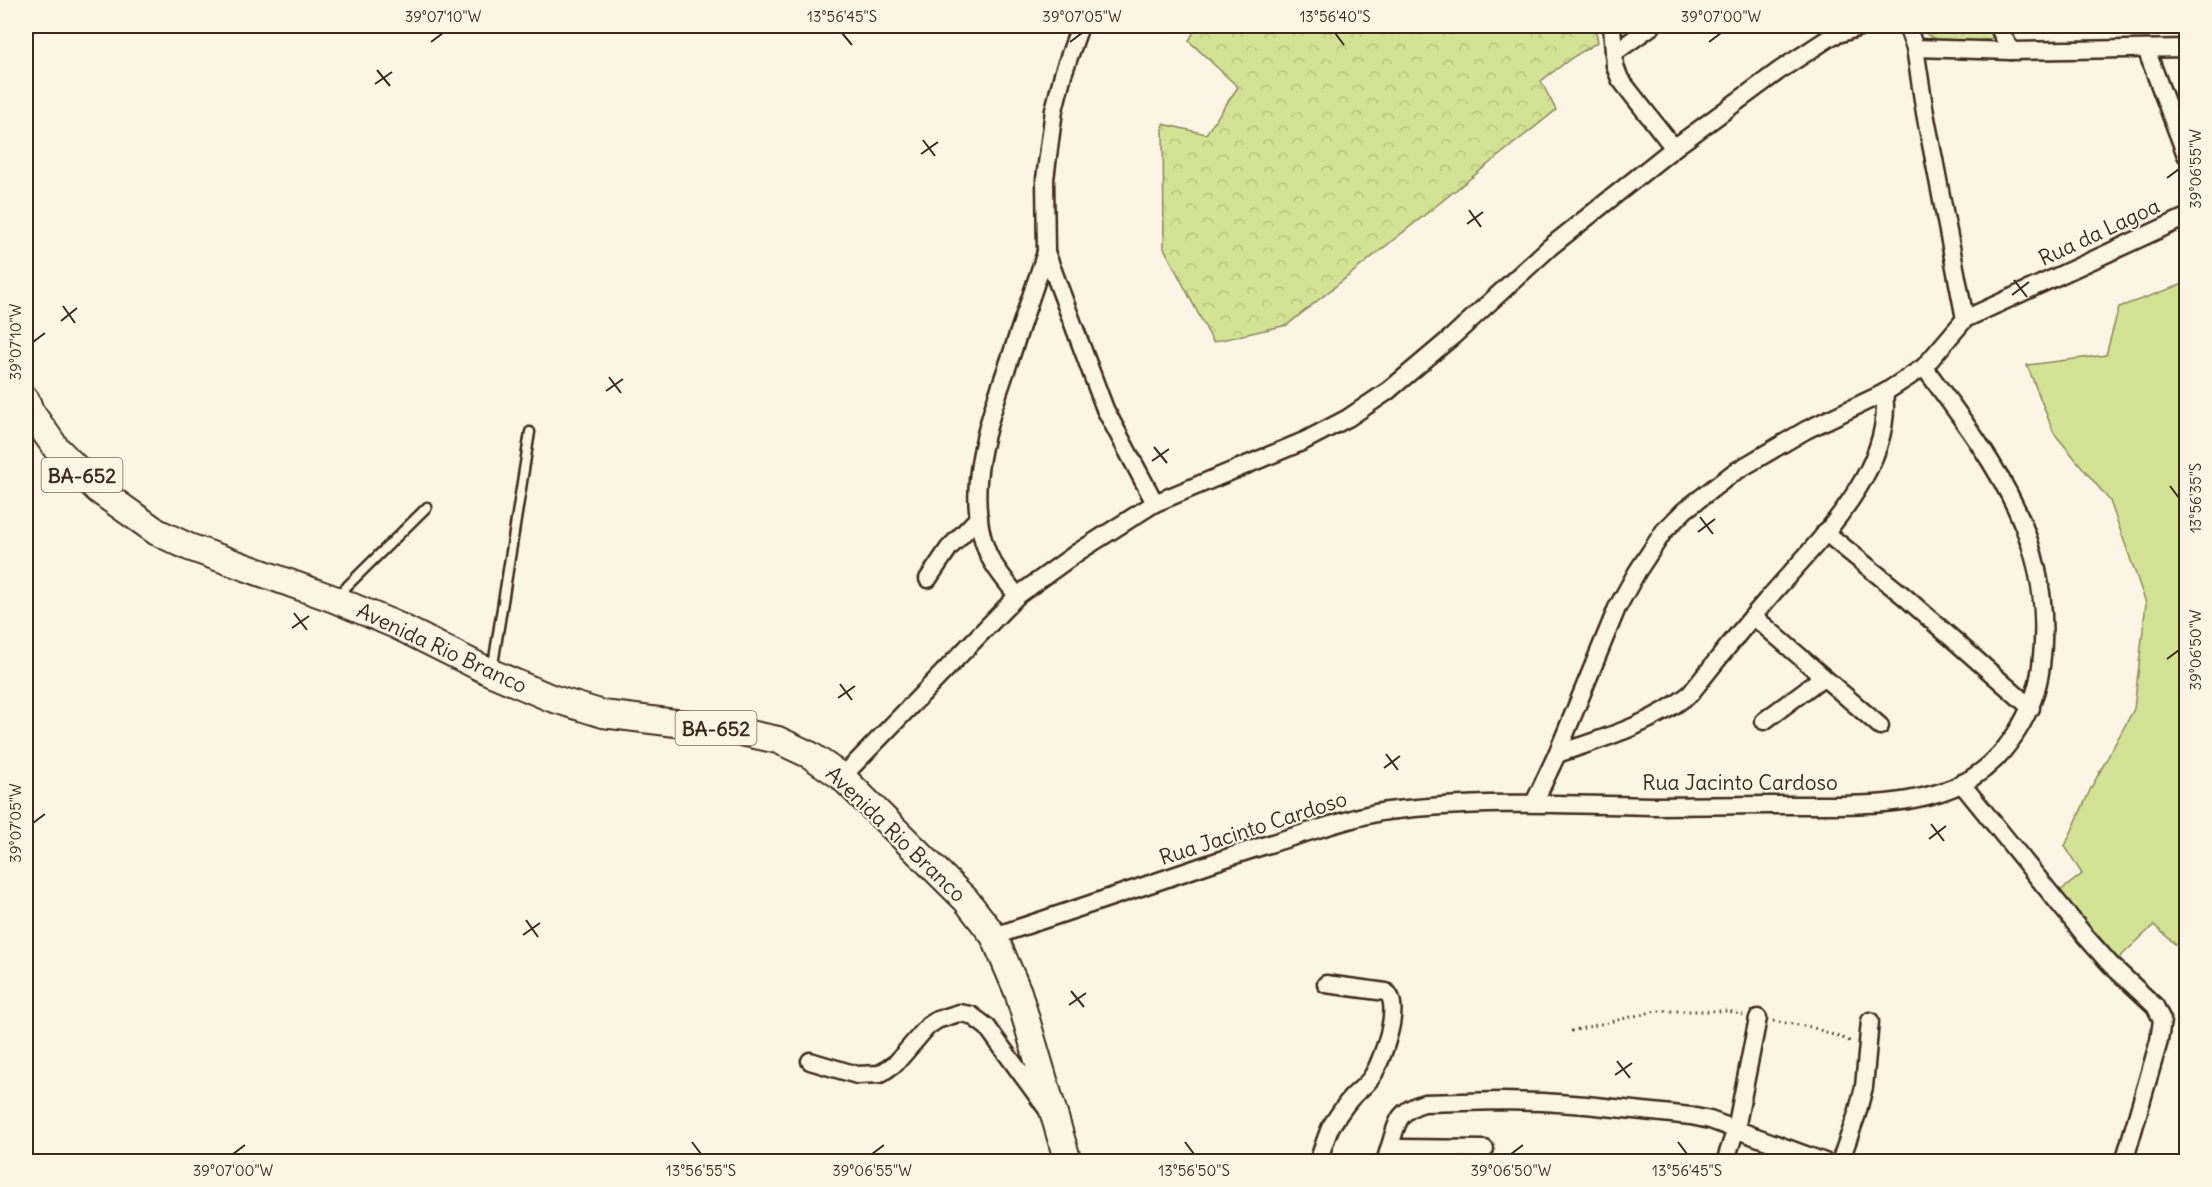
<svg xmlns="http://www.w3.org/2000/svg" width="2212" height="1187" font-family="Delius,sans-serif">
<style>
.green{fill:#d4e295;stroke:#88865a;stroke-width:1.5}
.forest{fill:url(#forest-crowns);stroke:#88865a;stroke-width:1.5}
.lines{fill:none;stroke-linecap:round;stroke-linejoin:round}
.service-casing{stroke:#3b2a1e;stroke-width:13}
.minor-casing{stroke:#3b2a1e;stroke-width:21}
.primary-casing{stroke:#3b2a1e;stroke-width:30}
.path{stroke:#3b2a1e;stroke-width:3;stroke-dasharray:1.5 4.5;stroke-linecap:butt}
.service{stroke:#fcf5e5;stroke-width:8}
.minor{stroke:#fcf5e5;stroke-width:16}
.primary{stroke:#fcf5e5;stroke-width:26}
.ticks{fill:none;stroke:#3b2a1e;stroke-width:2}
.labels{text-anchor:middle;dominant-baseline:central;stroke-width:4.5;stroke-linejoin:round;paint-order:stroke}
.shield{fill:#fcf5e5;stroke:#75675a;stroke-width:1.5}
.shield-label{font-size:20px;font-weight:bold;fill:#3b2a1e}
.street-label{font-size:21px;fill:#3b2a1e;stroke:#fcf5e5}
.neatline{fill:none;stroke:#3b2a1e;stroke-width:2}
.ticks-label{font-size:15px;text-anchor:middle;fill:#3b2a1e}
</style>
<defs>
<pattern id="forest-crowns" width="20" height="18" patternUnits="userSpaceOnUse" patternTransform="scale(1.5)"><rect width="20" height="18" fill="#d4e295"/><path d="M2 6a3 3 0 1 1 6 0M12 15a3 3 0 1 1 6 0" fill="none" stroke="#b7c280"/></pattern>
</defs>
<rect width="100%" height="100%" fill="#fcf5e5"/>
<filter id="ink" filterUnits="userSpaceOnUse"><feTurbulence type="fractalNoise" baseFrequency=".0167" numOctaves="2"/><feDisplacementMap in="SourceGraphic" scale="12" xChannelSelector="R" yChannelSelector="G"/><feConvolveMatrix kernelMatrix="1 2 1 2 8 2 1 2 1" color-interpolation-filters="sRGB"/></filter>
<g filter="url(#ink)">
<!-- green -->
<polygon class="green" points="2186,283 2186,954 2154,925 2118,959 2060,891 2082,874 2065,846 2091,788 2134,709 2146,603 2110,501 2054,433 2027,365 2106,355 2119,307"/>
<!-- forest -->
<g class="forest">
<polygon points="1197,26 1595,26 1598,42 1573,57 1541,81 1556,110 1287,325 1213,342 1164,248 1163,124 1206,134 1238,87 1189,41"/>
<path d="M 1916,26 L 1987,26 L 1993,38 C 1966,44 1937,47 1916,26 Z"/>
</g>
<g class="lines">
<!-- service casing -->
<g class="service-casing">
<g id="service">
<polyline points="336,597 427,507"/>
<polyline points="492,671 530,432"/>
</g>
</g>
<!-- minor casing -->
<g class="minor-casing">
<g id="minor">
<polyline points="1080,26 1063,74 1054,110 1045,179 1046,252 1105,409 1155,503"/>
<polyline points="1612,26 1615,66 1620,79 1674,148"/>
<polyline points="1907,26 1915,48 2011,51 2186,48"/>
<polyline points="1998,26 2011,51"/>
<polyline points="1915,48 1925,113 1965,319"/>
<polyline points="2146,49 2186,155"/>
<polyline points="1614,53 1652,26"/>
<polyline points="1825,532 1905,597 2031,708"/>
<polyline points="928,579 949,548 979,517"/>
<path d="M 1017,596 C 1007,582 995,569 988,554 C 961,489 991,414 1012,353 C 1023,319 1035,286 1046,252"/>
<polyline points="1753,616 1880,726"/>
<polyline points="1764,721 1823,677"/>
<path d="M 1557,754 C 1604,738 1650,725 1690,694 C 1715,663 1739,632 1765,602 C 1812,547 1895,471 1884,393"/>
<polyline points="842,777 1017,596 1078,552 1155,503 1304,441 1348,418 1388,391 1453,336 1550,247 1674,148 1780,70 1832,36 1863,26"/>
<polyline points="1961,783 2086,937 2110,964 2155,1006 2162,1020 2159,1041 2124,1162"/>
<polyline points="1534,803 1557,754 1617,608 1637,572 1664,531 1685,510 1733,473 1806,430 1884,393 1924,367"/>
<path d="M 994,936 C 1074,910 1153,883 1232,856 C 1265,845 1298,835 1331,825 C 1350,820 1369,813 1388,811 C 1476,800 1565,804 1653,806 C 1693,806 1732,805 1771,805 C 1833,804 1904,811 1961,784 C 2004,763 2035,713 2041,666 C 2057,542 1994,462 1924,367 L 1965,319 L 2186,217"/>
<polyline points="810,1061 857,1075 880,1074 896,1063 928,1026 937,1020 959,1013 971,1015 987,1027 1047,1109"/>
<path d="M 1389,1149 C 1397,1125 1396,1111 1424,1103 L 1501,1101 L 1543,1102 L 1586,1105 L 1691,1116 L 1710,1120 L 1825,1162"/>
<path d="M 1318,1162 C 1322,1150 1326,1137 1331,1126 C 1338,1116 1345,1104 1353,1096 C 1360,1089 1368,1084 1373,1075 C 1382,1060 1403,1004 1386,992 L 1326,984"/>
<polyline points="1385,1162 1389,1149 1400,1148 1485,1149"/>
<polyline points="1725,1162 1736,1129 1758,1018"/>
<polyline points="1840,1162 1857,1114 1864,1087 1870,1021"/>
</g>
</g>
<!-- primary casing -->
<g class="primary-casing">
<polyline id="primary" points="26,400 30,411 56,448 98,490 157,532 189,547 334,599 398,626 492,673 551,698 603,714 732,730 778,740 810,755 842,777 966,900 994,936 1018,992 1068,1162"/>
</g>
<!-- path -->
<g class="path">
<polyline points="1773,1021 1811,1027 1853,1042"/>
<polyline points="1571,1031 1656,1011 1729,1011 1743,1015"/>
</g>
<!-- service -->
<use href="#service" class="service"/>
<!-- minor -->
<use href="#minor" class="minor"/>
<!-- primary -->
<use href="#primary" class="primary"/>
</g>
</g>
<!-- ticks -->
<path class="ticks" d="M 842,33 L 852,45M 1335,33 L 1344,45M 431,42 L 443,33M 1070,42 L 1082,33M 1709,42 L 1721,33M 377,70 L 390,86M 375,84 L 392,72M 923,140 L 935,156M 921,154 L 938,142M 2167,178 L 2179,169M 1469,210 L 1481,227M 1467,224 L 1483,212M 2014,280 L 2027,297M 2012,295 L 2029,282M 63,306 L 75,323M 61,321 L 77,308M 33,342 L 45,333M 609,377 L 621,393M 606,391 L 623,379M 1154,447 L 1167,463M 1152,461 L 1169,449M 2170,486 L 2179,498M 1700,517 L 1713,534M 1698,532 L 1715,519M 294,613 L 307,630M 292,628 L 309,616M 2167,659 L 2179,650M 840,684 L 852,700M 838,698 L 855,686M 1386,754 L 1398,770M 1384,768 L 1400,756M 33,823 L 45,814M 1931,824 L 1944,841M 1929,839 L 1946,826M 526,920 L 538,937M 523,935 L 540,923M 1071,991 L 1084,1007M 1069,1005 L 1086,993M 1617,1061 L 1630,1078M 1615,1075 L 1632,1063M 692,1142 L 701,1154M 1185,1142 L 1194,1154M 1678,1142 L 1687,1154M 233,1154 L 245,1145M 872,1154 L 884,1145M 1511,1154 L 1523,1145"/>
<g class="labels">
<!-- shield labels -->
<g class="shield">
<rect x="41.5" y="458" width="81" height="34" rx="4.5"/>
<rect x="675.5" y="711" width="81" height="34" rx="4.5"/>
</g>
<g class="shield-label">
<text x="82" y="475">BA-652</text>
<text x="716" y="728">BA-652</text>
</g>
<!-- street labels -->
<g class="street-label">
<text transform="translate(2099 232) rotate(-25)">Rua da Lagoa</text>
<text transform="translate(442 648) rotate(25)">Avenida Rio Branco</text>
<text x="1740" y="782">Rua Jacinto Cardoso</text>
<text transform="translate(1253 828) rotate(-18)">Rua Jacinto Cardoso</text>
<text transform="translate(896 834) rotate(44)">Avenida Rio Branco</text>
</g>
</g>
<!-- margin -->
<rect width="2212" height="1187" fill="none" stroke="#fcf5e5" stroke-width="66"/>
<rect x="33" y="33" width="2146" height="1121" class="neatline"/>
<g class="ticks-label">
<text x="443" y="22">39°07'10"W</text>
<text x="842" y="22">13°56'45"S</text>
<text x="1082" y="22">39°07'05"W</text>
<text x="1335" y="22">13°56'40"S</text>
<text x="1721" y="22">39°07'00"W</text>
<text transform="translate(2196 169) rotate(-90)" y="5">39°06'55"W</text>
<text transform="translate(16 342) rotate(-90)" y="5">39°07'10"W</text>
<text transform="translate(2196 498) rotate(-90)" y="5">13°56'35"S</text>
<text transform="translate(2196 650) rotate(-90)" y="5">39°06'50"W</text>
<text transform="translate(16 823) rotate(-90)" y="5">39°07'05"W</text>
<text x="233" y="1176">39°07'00"W</text>
<text x="701" y="1176">13°56'55"S</text>
<text x="872" y="1176">39°06'55"W</text>
<text x="1194" y="1176">13°56'50"S</text>
<text x="1511" y="1176">39°06'50"W</text>
<text x="1687" y="1176">13°56'45"S</text>
</g>
</svg>
